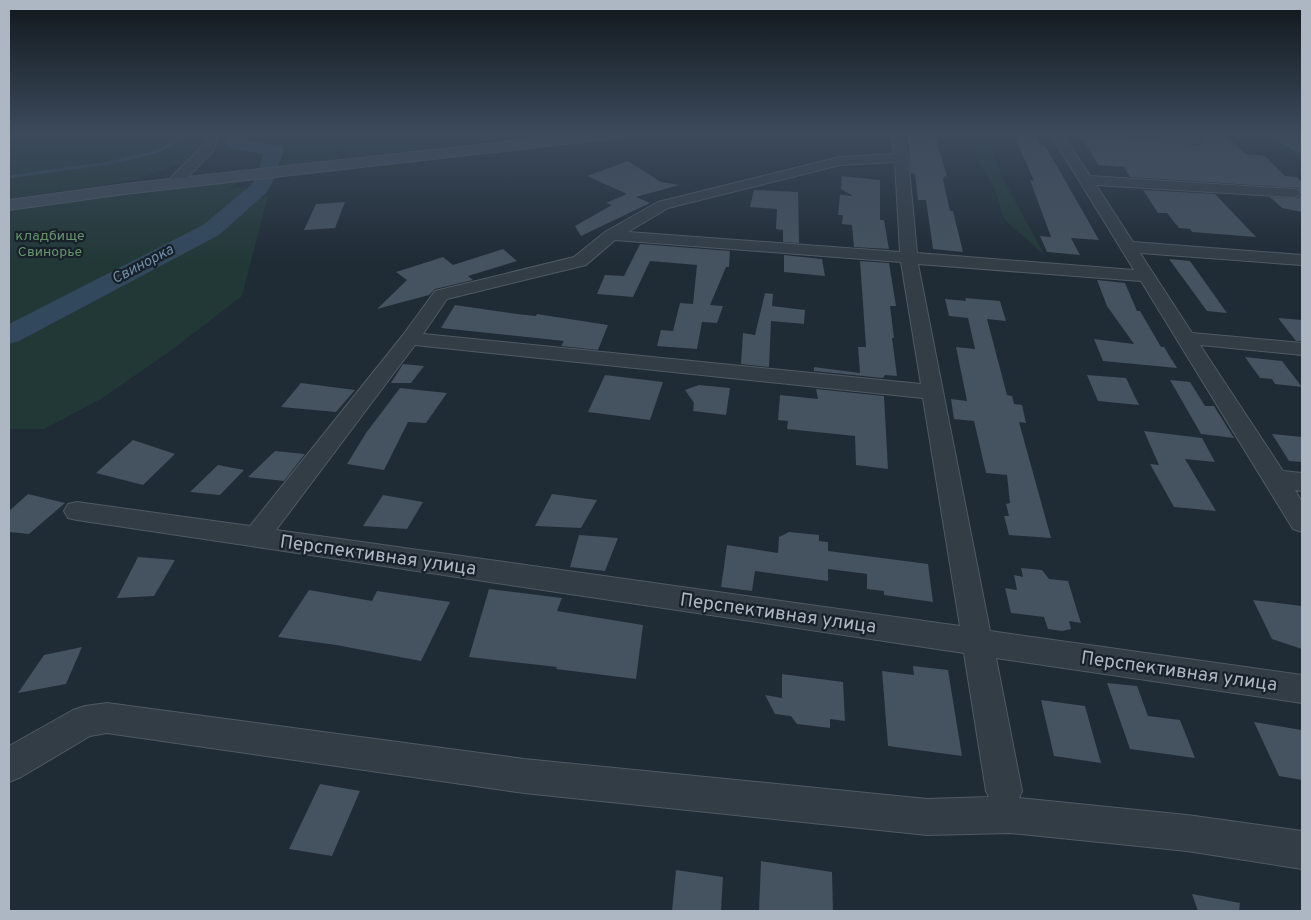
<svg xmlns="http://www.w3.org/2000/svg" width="1311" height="920" font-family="Overpass,sans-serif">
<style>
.green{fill:#223837}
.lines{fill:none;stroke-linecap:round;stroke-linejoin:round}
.stream{stroke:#32485d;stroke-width:3}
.river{fill:#32485d;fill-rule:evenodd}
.building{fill:#45525f}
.street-casing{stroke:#505a64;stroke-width:2}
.secondary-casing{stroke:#505a64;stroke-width:2}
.street{fill:#323d46;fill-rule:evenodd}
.secondary{fill:#404c59;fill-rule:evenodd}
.labels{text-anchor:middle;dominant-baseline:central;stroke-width:4.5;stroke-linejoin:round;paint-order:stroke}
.far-park-label{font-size:14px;fill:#65936b;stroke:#18212a}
.far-water-label{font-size:15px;font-style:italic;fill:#6d8ba8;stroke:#18212a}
.near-street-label{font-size:19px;fill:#acb7c3;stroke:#18212a}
</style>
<rect width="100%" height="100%" fill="#1f2b35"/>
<!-- green -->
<g class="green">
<polygon points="9,133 204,133 203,140 187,161 136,180 9,199"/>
<polygon points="223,133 357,133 332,150 341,161 281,167 286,154 267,146 219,144"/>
<polygon points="363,133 559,133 363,156 337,150"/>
<polygon points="966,133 987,133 1000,173 1045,256 1004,219 994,187 976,159"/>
<polygon points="1254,133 1265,133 1302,155 1302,161"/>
<polygon points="241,181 229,189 246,186 243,203 268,196 242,296 169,352 101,399 44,429 9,429 9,210 78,199"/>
</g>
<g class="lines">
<!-- stream -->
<g class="stream">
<polyline points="227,133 230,135"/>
<polyline points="9,177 108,163 156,152 192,133"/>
</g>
<!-- river -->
<polygon class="river" points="222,133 243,133 246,140 281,146 284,150 276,173 273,174 275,178 266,193 219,235 19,341 9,344 9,324 203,225 251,185 258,174 262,173 259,169 263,154 228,148 226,144 227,140 221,135"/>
</g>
<!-- building -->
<g class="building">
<polygon points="1013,133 1035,133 1041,145 1045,145 1099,240 1071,238 1080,255 1047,252 1040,236 1051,237 1030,180 1034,181"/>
<polygon points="1194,133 1222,133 1246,154 1265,156 1285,176 1297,177 1302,182 1302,212 1282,208 1270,197 1298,198 1302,194 1298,188 1130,177 1124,167 1098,165 1082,137 1199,145 1207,140 1200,134"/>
<polygon points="912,135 936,137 947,177 944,176 943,180 950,211 953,211 963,252 933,249 926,200 918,200 915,174 911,173 908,136 912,137"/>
<polygon points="628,161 661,182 679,185 636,197 650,203 581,236 575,226 612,205 606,203 627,194 587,176"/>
<polygon points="842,176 880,180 880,220 884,220 889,249 854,247 852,225 842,224 843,215 838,215 840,195 853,196 841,189"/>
<polygon points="754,190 798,192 799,243 783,242 783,230 776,229 777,209 750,207"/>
<polygon points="1143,190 1215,194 1256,237 1192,232 1190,229 1179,228 1167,213 1158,213"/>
<polygon points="345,202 335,228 304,230 316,204"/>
<polygon points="640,244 730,251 729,267 726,267 710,305 723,306 717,323 702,322 697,349 657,346 661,330 673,331 680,303 693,304 697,265 650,261 633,297 597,294 605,275 624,276"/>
<polygon points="503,249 517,261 468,276 473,280 435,289 429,295 377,309 407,280 396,272 443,257 453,265"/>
<polygon points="784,255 822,259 825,276 784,272"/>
<polygon points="1169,259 1190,261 1227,313 1207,311"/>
<polygon points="860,261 889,263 896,306 890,306 894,338 892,338 897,376 885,375 883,378 814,371 814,367 860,373 858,347 866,347"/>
<polygon points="1097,280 1125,283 1137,311 1140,311 1161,347 1164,347 1177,368 1103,361 1094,339 1134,344 1107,306"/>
<polygon points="765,293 773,294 772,306 805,310 804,324 771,321 769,367 741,364 743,333 755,335"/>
<polygon points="965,298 1000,301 1006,321 987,319 1007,395 1012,396 1014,404 1022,405 1026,423 1019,422 1051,538 1009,535 1004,516 1009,516 1006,504 1010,503 1007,475 986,473 974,421 954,419 951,399 967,401 956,347 975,349 968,318 949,316 945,299 966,301"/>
<polygon points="455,305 517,314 536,316 537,314 608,325 598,350 561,346 564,341 441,328"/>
<polygon points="1278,318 1302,320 1302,341 1296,341"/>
<polygon points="1245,357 1282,361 1302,387 1275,384 1272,379 1260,378"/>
<polygon points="403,364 424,366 411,383 391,383"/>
<polygon points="605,375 663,382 650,420 588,412"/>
<polygon points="1087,375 1126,378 1139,405 1098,401"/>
<polygon points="1170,380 1190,382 1205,406 1214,406 1234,438 1201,434"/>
<polygon points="301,383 355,390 336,412 281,407"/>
<polygon points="699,385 730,388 726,415 693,411 694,403 685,390"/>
<polygon points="400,388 447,393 426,423 408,422 384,470 347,464 366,433"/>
<polygon points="816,389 884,396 888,469 856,465 855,436 787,429 788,421 778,420 780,395 818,399"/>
<polygon points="1144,431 1202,438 1215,462 1185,459 1216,511 1174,507 1150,464 1159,465"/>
<polygon points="1272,434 1302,437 1302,462 1289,461"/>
<polygon points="133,440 175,454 143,485 96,473"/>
<polygon points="275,451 305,454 284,481 248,477"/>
<polygon points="218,465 244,470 220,495 190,492"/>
<polygon points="28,494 65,503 29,534 9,532 9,511"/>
<polygon points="552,494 597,500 581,528 535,526"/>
<polygon points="383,495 423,502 407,529 363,526"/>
<polygon points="789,532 819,535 819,541 828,542 828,551 928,564 933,602 884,595 884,591 867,589 867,574 828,569 828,581 755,571 752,591 721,587 727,545 778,553 779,537"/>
<polygon points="579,535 618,538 605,571 570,567"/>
<polygon points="138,557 175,560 154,596 117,598"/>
<polygon points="1021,568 1042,570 1049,579 1068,581 1081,623 1069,621 1071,629 1062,631 1048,629 1044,617 1011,613 1005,588 1017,590 1014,575 1023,577"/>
<polygon points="489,589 562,598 557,611 643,625 636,679 556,669 557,667 469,657"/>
<polygon points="309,590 372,601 377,591 450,602 421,661 336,645 278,637"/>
<polygon points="1253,600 1302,606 1302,649 1272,639"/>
<polygon points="82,647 66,684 18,693 44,655"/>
<polygon points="913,666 948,670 962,756 888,746 882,671 914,675"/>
<polygon points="782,674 843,682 845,721 830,719 830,728 797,724 791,716 775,714 765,695 782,698"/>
<polygon points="1107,683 1137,686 1148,716 1180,720 1195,758 1130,749"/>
<polygon points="1041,700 1085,706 1101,763 1054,756"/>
<polygon points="1254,722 1302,730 1302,780 1279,776"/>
<polygon points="320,784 360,791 332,856 289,849"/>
<polygon points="761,861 832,872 833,911 759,911"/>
<polygon points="676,870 723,877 721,911 672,911"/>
<polygon points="1192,894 1240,903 1239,911 1198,911"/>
</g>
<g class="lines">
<!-- street casing -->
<g class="street-casing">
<g id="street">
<path d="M 209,133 L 221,133 L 213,151 L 179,186 L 169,186 L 167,183 C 179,165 201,154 209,133 Z"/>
<path d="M 891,133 L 903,133 L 908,158 L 917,253 L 1134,270 L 1050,133 L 1062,133 L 1090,176 L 1293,189 L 1298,190 L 1300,193 L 1298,196 L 1293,197 L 1096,185 L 1133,242 L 1302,255 L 1302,265 L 1140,253 L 1192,333 L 1302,343 L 1302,355 L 1200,345 L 1283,471 L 1302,473 L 1302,491 L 1295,490 L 1302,502 L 1302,532 L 1293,529 L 1141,281 L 918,264 L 990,631 L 1302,675 L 1302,703 L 996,658 L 1022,791 L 1019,798 L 1187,815 L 1302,831 L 1302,869 L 1187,851 L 1010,833 L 927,835 L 524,793 L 107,733 L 90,736 L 21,777 L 9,782 L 9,746 L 73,710 L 85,706 L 107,703 L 524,759 L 927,799 L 989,797 L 986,791 L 964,653 L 77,520 L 68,518 L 64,511 L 68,504 L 77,502 L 250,526 L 403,335 L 435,291 L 574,257 L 605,232 L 658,202 L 840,157 L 894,154 ZM 895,162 L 900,252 L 628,232 L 668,208 L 840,165 ZM 615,240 L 901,262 L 921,384 L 423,334 L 447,299 L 586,265 ZM 415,345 L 923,398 L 960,626 L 276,530 Z"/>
<path d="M 1094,133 C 1111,133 1198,130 1205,139 L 1199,143 L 1100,137 Z"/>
</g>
</g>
<!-- secondary casing -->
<g class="secondary-casing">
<g id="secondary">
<polygon points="584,133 633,133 626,137 125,194 9,210 9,200 125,184"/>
<polygon points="1269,133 1287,133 1302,142 1302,152 1297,151"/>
</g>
</g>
<!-- street -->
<use href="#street" class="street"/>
<!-- secondary -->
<use href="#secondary" class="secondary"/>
</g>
<!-- sky -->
<linearGradient id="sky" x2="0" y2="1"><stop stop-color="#11181d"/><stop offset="0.51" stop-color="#3c4a5c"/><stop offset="1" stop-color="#3c4a5c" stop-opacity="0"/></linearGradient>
<rect width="1311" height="262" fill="url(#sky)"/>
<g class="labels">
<!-- far-park labels -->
<g class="far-park-label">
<text x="50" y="236">кладбище<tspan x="50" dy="16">Свинорье</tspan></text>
</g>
<!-- far-water labels -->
<g class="far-water-label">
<text transform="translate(143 265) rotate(-28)">Свинорка</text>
</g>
<!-- near-street labels -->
<g class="near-street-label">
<text transform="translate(378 556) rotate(8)">Перспективная улица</text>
<text transform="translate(778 614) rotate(8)">Перспективная улица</text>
<text transform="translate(1179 672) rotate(8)">Перспективная улица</text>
</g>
</g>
<!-- border -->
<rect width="1311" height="920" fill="none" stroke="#acb7c3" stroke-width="20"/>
</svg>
